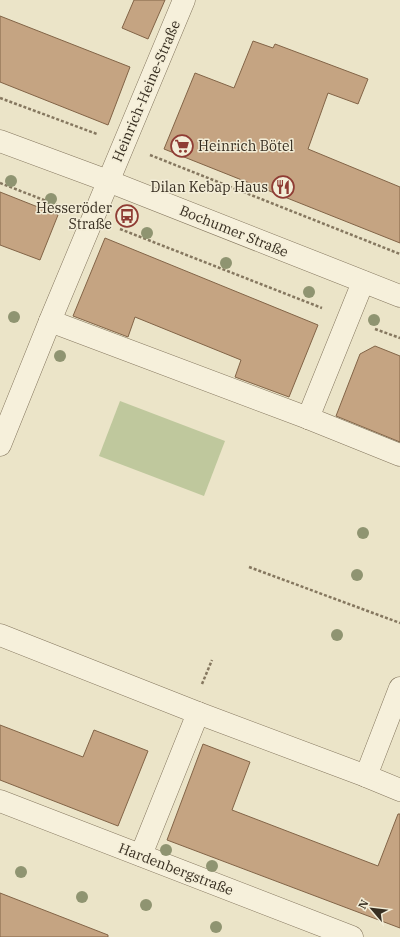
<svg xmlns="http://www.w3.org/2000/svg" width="400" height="937" font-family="'IBM Plex Serif',serif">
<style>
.green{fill:#bfc89d}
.building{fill:#c5a482;stroke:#826447}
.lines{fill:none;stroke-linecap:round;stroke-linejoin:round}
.minor-casing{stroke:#85775f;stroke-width:23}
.path{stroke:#85775f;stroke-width:2.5;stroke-dasharray:3 2;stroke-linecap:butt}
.minor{stroke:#f6f0db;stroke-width:22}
.tree{fill:#8f9471}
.labels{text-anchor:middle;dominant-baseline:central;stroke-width:3;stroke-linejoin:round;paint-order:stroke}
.street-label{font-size:14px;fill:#372e21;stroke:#f3edd7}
.poi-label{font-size:14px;fill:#372e21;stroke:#f3edd7;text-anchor:end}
</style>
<rect width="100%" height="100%" fill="#ebe4c8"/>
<!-- green -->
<polygon class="green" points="120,401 225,441 204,496 99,456"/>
<!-- building -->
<g class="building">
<polygon points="134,0 165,0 148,39 122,28"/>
<polygon points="0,16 130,67 108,125 0,82"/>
<polygon points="253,41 273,48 275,44 368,79 358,104 328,93 308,149 400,187 400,243 164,149 195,73 234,88"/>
<polygon points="0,192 58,215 40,260 0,245"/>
<polygon points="105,238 318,325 289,397 235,377 241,360 135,317 128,337 73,316"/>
<polygon points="375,346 400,356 400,442 336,416 360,354"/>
<polygon points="0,725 83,757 94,730 148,751 118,826 0,780"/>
<polygon points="203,744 250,762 232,810 378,866 398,814 400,814 400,928 167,840"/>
<polygon points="0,893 108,935 108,937 0,937"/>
</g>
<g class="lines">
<!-- minor casing -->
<g class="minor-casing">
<g id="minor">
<polyline points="0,141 108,181 400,296"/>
<polyline points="50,321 184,0"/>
<polyline points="308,418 363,282"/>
<polyline points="0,445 50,321 308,418 400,455"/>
<polyline points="0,635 198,713 366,776 400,688"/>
<polyline points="366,776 400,790"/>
<polyline points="0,801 352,937"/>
<polyline points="141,855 198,713"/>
</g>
</g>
<!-- path -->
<g class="path">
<polyline points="0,98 97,134"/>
<polyline points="150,155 400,254"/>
<polyline points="0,183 67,209"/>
<polyline points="120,229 322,308"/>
<polyline points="375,329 400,338"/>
<polyline points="249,567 400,623"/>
<polyline points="202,684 212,660"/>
</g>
<!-- minor -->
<use href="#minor" class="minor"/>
</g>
<!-- trees -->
<g class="tree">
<circle cx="11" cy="181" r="6"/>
<circle cx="51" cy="199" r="6"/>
<circle cx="147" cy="233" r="6"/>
<circle cx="226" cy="263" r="6"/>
<circle cx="309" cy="292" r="6"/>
<circle cx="14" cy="317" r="6"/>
<circle cx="374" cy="320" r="6"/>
<circle cx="60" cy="356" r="6"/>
<circle cx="363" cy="533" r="6"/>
<circle cx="357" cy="575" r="6"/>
<circle cx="337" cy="635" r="6"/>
<circle cx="166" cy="850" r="6"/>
<circle cx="212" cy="866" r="6"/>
<circle cx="21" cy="872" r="6"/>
<circle cx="82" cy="897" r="6"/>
<circle cx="146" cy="905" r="6"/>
<circle cx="216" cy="927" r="6"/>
</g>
<!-- icons -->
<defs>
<g id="supermarket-ring" transform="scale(1.15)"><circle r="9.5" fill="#f3edd7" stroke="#8f3c34" stroke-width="1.5"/><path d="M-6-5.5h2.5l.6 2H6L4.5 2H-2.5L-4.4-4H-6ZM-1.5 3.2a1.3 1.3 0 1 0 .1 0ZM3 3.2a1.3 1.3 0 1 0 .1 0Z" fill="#8f3c34"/></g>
<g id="restaurant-ring" transform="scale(1.15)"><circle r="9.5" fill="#f3edd7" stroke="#8f3c34" stroke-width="1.5"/><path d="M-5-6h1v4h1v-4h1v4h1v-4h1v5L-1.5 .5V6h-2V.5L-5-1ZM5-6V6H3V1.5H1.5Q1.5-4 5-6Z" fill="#8f3c34"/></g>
<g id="bus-ring" transform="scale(1.15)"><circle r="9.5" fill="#f3edd7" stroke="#8f3c34" stroke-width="1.5"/><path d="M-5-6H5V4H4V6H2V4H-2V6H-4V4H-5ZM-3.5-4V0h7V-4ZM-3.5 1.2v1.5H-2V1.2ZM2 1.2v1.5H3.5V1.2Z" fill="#8f3c34"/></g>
</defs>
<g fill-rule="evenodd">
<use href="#supermarket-ring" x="182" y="146"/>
<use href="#restaurant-ring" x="283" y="187"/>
<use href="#bus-ring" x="127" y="216"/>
</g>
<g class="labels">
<!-- street labels -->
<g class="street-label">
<text transform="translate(146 91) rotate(-67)">Heinrich-Heine-Straße</text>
<text transform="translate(234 231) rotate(22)">Bochumer Straße</text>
<text transform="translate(176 869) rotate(21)">Hardenbergstraße</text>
</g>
<!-- poi labels -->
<g class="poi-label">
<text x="198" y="146" text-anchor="start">Heinrich Bötel</text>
<text x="268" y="187">Dilan Kebap Haus</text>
<text x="112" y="208">Hesseröder<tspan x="112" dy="16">Straße</tspan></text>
</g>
</g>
<!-- north arrow -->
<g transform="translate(372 909) rotate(298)" stroke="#f3edd7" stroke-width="3" paint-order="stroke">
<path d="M0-3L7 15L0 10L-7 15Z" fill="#372e21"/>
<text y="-6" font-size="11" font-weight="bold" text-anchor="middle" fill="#372e21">N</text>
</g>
</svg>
